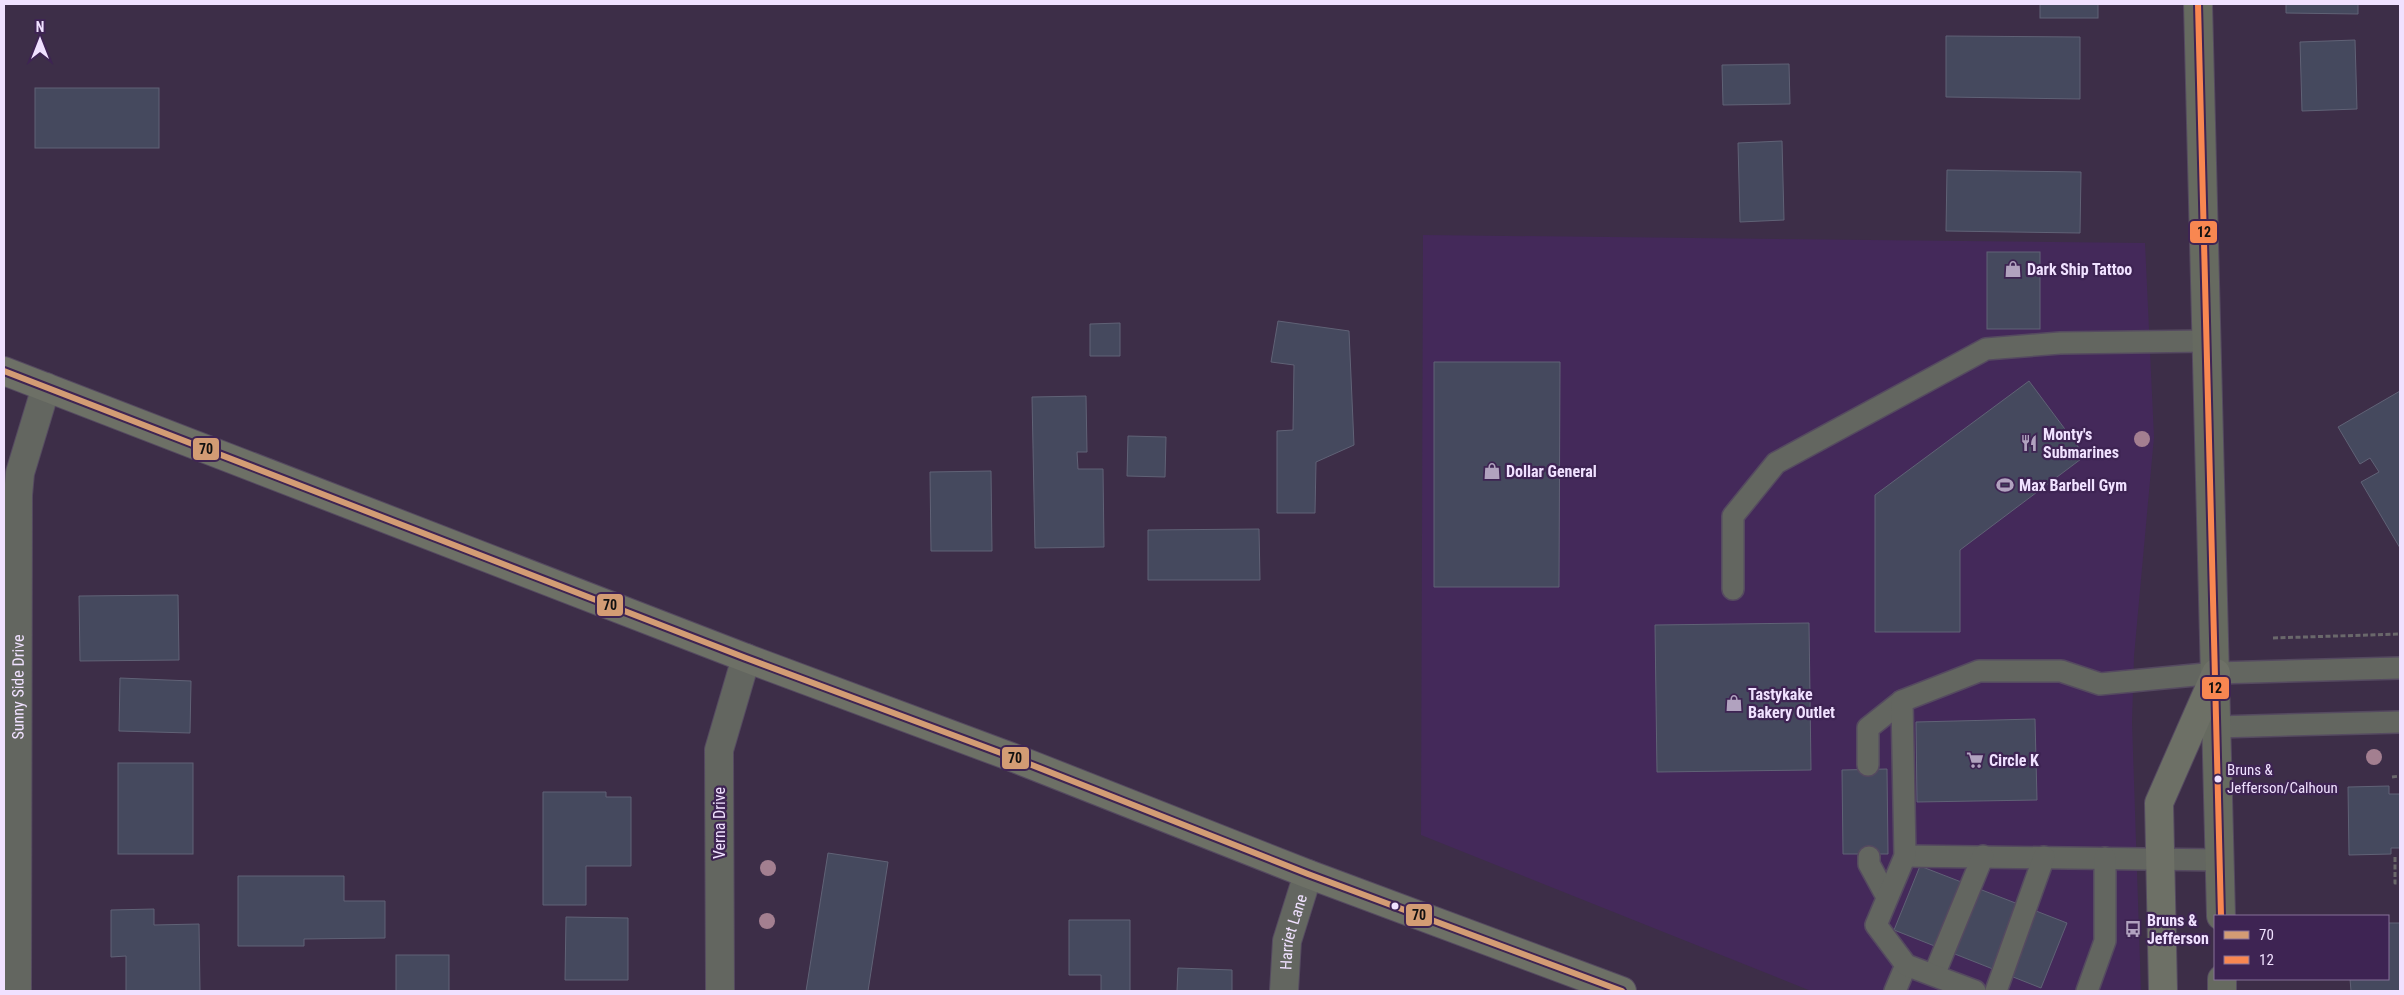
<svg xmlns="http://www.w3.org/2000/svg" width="2404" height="995" font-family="'Roboto Condensed',sans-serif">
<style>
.built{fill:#44295a}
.building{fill:#45495e;stroke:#606276}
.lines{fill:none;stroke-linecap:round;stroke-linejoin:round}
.service-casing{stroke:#554a60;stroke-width:24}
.minor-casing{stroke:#554a60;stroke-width:30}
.secondary-casing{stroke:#554a60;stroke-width:30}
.primary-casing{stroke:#554a60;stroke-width:30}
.path{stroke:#6a686b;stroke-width:3;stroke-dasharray:5 2.5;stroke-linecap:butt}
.service{stroke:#636660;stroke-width:21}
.minor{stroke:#636660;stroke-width:28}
.secondary{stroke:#666a60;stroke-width:28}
.primary{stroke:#6d7066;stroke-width:28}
.bus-1-casing{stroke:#3e2453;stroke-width:10}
.bus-2-casing{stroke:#3e2453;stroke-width:10}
.bus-1{stroke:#d39c74;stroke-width:6}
.bus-2{stroke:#f88751;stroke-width:6}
.tree{fill:#a37f90}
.bus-dot{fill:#f0e1ff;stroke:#3e2453;stroke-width:2}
.labels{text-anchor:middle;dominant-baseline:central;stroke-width:4.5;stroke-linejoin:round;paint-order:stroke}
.bus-label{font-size:15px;fill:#f0e1ff;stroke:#3e2453;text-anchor:start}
.poi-label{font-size:16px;font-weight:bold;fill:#f0e1ff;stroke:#3e2453;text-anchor:start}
.street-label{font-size:16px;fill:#f0e1ff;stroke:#3e2453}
.line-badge{stroke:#3e2453;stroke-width:2}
.pale-badge-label{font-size:14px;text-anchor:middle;font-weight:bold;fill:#111}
</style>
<rect width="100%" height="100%" fill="#3d2e48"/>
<!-- built -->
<polygon class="built" points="1423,235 2145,243 2154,437 2134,656 2132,722 2141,991 1811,991 1421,835"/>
<!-- building -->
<g class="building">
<rect x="2040" y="4" width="58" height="14"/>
<polygon points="2286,4 2358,4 2358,14 2286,13"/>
<polygon points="1946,36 2080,37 2080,99 1946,97"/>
<polygon points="2355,40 2357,109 2302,111 2300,42"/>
<polygon points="1789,64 1790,104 1723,105 1722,65"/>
<rect x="35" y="88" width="124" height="60"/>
<polygon points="1782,141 1784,220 1740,222 1738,143"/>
<polygon points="1947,170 2081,172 2080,233 1946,231"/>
<rect x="1987" y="252" width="53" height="77"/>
<polygon points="1278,321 1349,331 1354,445 1316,462 1315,513 1277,513 1277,431 1293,430 1294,365 1271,362"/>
<polygon points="1120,323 1120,356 1090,356 1090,324"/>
<polygon points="1434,362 1560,362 1559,587 1434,587"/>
<polygon points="2029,381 2085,456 1960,550 1960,632 1875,632 1875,495"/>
<polygon points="2400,391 2400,548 2361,482 2379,472 2370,458 2360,464 2338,427"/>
<polygon points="1086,396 1087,452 1077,452 1078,469 1103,469 1104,547 1035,548 1032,397"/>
<polygon points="1128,436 1166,437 1165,477 1127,476"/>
<polygon points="991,471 992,551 931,551 930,472"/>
<polygon points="1259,529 1260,580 1148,580 1148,530"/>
<polygon points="178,595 179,660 80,661 79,596"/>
<polygon points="1809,623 1811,770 1657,772 1655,625"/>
<polygon points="120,678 191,681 190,733 119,731"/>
<polygon points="2035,719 2037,800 1917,802 1916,722"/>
<rect x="118" y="763" width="75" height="91"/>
<polygon points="1887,769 1888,854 1843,854 1842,770"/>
<polygon points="2389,786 2389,794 2400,794 2400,848 2391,848 2391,854 2349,855 2348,787"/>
<polygon points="543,792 606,792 606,797 631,797 631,866 586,866 586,905 543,905"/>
<polygon points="828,853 888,862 868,991 806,991"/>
<polygon points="1920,866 2067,923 2041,988 1894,930"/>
<polygon points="238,876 344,876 344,901 385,901 385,938 304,939 304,946 238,946"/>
<polygon points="154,909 154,925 199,924 200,991 126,991 126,956 111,957 111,910"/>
<polygon points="566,917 628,918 628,980 565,980"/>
<polygon points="1069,920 1130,920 1130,991 1101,991 1101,975 1069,975"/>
<polygon points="2388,923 2400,923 2400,991 2351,991 2350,979 2388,979"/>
<rect x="396" y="955" width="53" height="36"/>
<polygon points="1178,968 1232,970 1232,991 1177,991"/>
</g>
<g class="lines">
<!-- service casing -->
<g class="service-casing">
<g id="service">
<polyline points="1733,589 1733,516 1776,463 1986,349 2060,343 2206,341"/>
<polyline points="2217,727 2400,722"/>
<polyline points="1868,765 1868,728 1902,701"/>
<polyline points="1905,856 2220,860"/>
<polyline points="1869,857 1869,864 1887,897"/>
<polyline points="1934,975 1983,856"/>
<polyline points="1895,991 1906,965"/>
<polyline points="1975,991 1906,965 1876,925 1905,856 1902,701 1979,671 2061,671 2100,684 2216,673 2400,668"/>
<polyline points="1996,991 2044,857"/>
<polyline points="2087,991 2105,941 2105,858"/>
</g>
</g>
<!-- minor casing -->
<g class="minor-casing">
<g id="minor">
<path id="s1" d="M 17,991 L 18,495 L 20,473 L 46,387"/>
<polyline points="720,991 719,750 746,658"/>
<path id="s2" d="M 1284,991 L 1287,941 L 1308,874"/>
</g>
</g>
<!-- secondary casing -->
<g class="secondary-casing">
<g id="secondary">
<polyline points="2198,4 2221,916"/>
<polyline points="2222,979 2222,991"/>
</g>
</g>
<!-- primary casing -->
<g class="primary-casing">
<g id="primary">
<polyline points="4,371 746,658 1009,756 1308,874 1622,991"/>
<polyline points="2163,991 2159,803 2216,673"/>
</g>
</g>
<!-- path -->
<g class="path">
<polyline points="2273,638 2400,634"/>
<polyline points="2392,777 2400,776"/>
<polyline points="2395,857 2395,883 2400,883"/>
</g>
<!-- service -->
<use href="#service" class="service"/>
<!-- minor -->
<use href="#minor" class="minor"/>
<!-- secondary -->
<use href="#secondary" class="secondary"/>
<!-- primary -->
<use href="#primary" class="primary"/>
<!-- bus-1 casing -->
<g class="bus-1-casing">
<polyline id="bus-1" points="4,371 746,658 1009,756 1308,874 1622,991"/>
</g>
<!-- bus-2 casing -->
<g class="bus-2-casing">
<polyline id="bus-2" points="2198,4 2221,916"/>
</g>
<!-- bus-1 -->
<use href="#bus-1" class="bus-1"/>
<!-- bus-2 -->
<use href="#bus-2" class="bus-2"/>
</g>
<!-- trees -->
<g class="tree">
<circle cx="2142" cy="439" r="8"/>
<circle cx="2374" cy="757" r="8"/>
<circle cx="768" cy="868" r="8"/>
<circle cx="767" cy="921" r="8"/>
</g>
<!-- icons -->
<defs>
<g id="shop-bare" transform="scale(1.35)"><path d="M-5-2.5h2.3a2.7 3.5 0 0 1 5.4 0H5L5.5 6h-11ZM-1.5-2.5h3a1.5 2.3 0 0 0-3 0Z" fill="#b1a2bf" stroke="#3e2453" stroke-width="2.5" paint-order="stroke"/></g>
<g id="restaurant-bare" transform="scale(1.35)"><path d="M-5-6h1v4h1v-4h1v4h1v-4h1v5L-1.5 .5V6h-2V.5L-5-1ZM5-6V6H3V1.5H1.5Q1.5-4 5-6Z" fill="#b1a2bf" stroke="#3e2453" stroke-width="2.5" paint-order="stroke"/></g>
<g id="stadium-bare" transform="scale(1.35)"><path d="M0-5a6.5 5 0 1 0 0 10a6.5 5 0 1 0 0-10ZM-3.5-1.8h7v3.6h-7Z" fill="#b1a2bf" stroke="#3e2453" stroke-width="2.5" paint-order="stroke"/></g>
<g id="supermarket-bare" transform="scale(1.35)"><path d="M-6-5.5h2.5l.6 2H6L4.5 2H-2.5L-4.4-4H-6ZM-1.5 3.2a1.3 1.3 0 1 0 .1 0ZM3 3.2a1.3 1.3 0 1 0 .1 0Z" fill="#b1a2bf" stroke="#3e2453" stroke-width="2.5" paint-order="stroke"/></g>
<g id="bus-bare" transform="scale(1.35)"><path d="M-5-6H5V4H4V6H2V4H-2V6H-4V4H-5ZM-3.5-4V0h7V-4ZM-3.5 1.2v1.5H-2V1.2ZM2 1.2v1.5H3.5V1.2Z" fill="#b1a2bf" stroke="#3e2453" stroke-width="2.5" paint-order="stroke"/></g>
</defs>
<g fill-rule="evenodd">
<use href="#shop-bare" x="2013" y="269"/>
<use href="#restaurant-bare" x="2029" y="443"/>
<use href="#shop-bare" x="1492" y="471"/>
<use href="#stadium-bare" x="2005" y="485"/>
<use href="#shop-bare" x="1734" y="703"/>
<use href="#supermarket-bare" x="1975" y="760"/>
<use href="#bus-bare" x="2133" y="929"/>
</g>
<!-- markers -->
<g class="bus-dot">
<circle cx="2218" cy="779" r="4.5"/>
<circle cx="1395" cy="906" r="4.5"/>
</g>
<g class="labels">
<!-- bus labels -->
<g class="bus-label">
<text x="2227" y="770">Bruns &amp;<tspan x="2227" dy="18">Jefferson/Calhoun</tspan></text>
</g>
<!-- poi labels -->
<g class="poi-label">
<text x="2027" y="269">Dark Ship Tattoo</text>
<text x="2043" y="434">Monty's<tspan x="2043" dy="18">Submarines</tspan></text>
<text x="1506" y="471">Dollar General</text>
<text x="2019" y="485">Max Barbell Gym</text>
<text x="1748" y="694">Tastykake<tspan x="1748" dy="18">Bakery Outlet</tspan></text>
<text x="1989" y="760">Circle K</text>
<text x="2147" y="920">Bruns &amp;<tspan x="2147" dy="18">Jefferson</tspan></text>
</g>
<!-- street labels -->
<g class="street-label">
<text stroke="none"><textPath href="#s1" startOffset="304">Sunny Side Drive</textPath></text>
<text transform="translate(719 823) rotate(-90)">Verna Drive</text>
<text stroke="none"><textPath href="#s2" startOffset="60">Harriet Lane</textPath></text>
</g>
</g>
<g class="line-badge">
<rect x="2189" y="220" width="29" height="24" rx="5" fill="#f88751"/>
<rect x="192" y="437" width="28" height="24" rx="5" fill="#d39c74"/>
<rect x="596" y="593" width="28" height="24" rx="5" fill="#d39c74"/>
<rect x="2201" y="676" width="29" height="24" rx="5" fill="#f88751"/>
<rect x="1001" y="746" width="29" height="24" rx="5" fill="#d39c74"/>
<rect x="1405" y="903" width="28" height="24" rx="5" fill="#d39c74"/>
</g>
<g class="pale-badge-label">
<text x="2204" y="237">12</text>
<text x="206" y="454">70</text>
<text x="610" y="610">70</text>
<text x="2215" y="693">12</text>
<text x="1015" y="763">70</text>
<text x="1419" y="920">70</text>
</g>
<!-- border -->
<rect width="2404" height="995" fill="none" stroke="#f0e1ff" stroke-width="10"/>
<!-- legend -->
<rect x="2214" y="915" width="175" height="65" fill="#3e2453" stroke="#857098"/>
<rect x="2224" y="931" width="25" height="8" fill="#d39c74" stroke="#857098"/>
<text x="2259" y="940" font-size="15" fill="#f0e1ff">70</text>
<rect x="2224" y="956" width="25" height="8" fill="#f88751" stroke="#857098"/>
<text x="2259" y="965" font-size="15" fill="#f0e1ff">12</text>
<!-- north arrow -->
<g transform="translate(40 40)" stroke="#3e2453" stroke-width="4" paint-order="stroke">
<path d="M0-4L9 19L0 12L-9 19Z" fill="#f0e1ff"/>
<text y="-8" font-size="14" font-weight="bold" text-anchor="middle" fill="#f0e1ff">N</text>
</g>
</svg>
